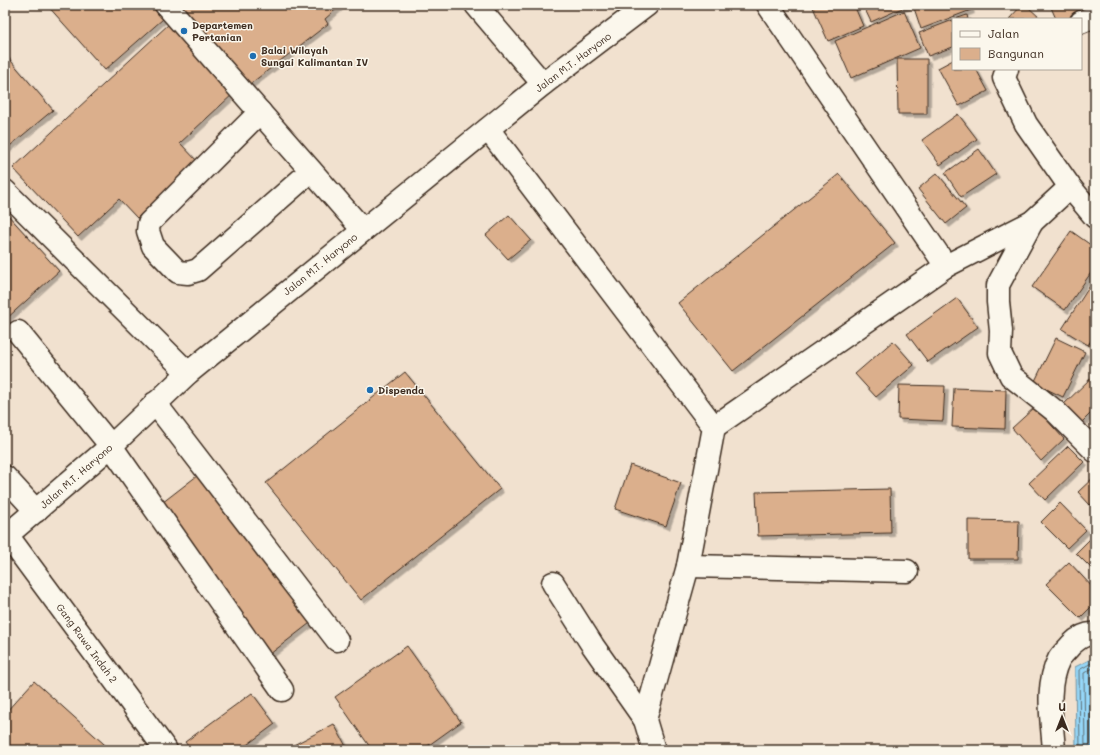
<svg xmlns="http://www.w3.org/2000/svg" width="1100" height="755" font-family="Mali,sans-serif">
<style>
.water{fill:#95d6f7;stroke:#7191a0}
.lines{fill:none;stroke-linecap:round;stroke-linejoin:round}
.shore{stroke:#5f6f75;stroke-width:1}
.building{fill:#dbaf8c;stroke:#3b2a1e;filter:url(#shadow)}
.minor-casing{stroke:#3b2a1e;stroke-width:25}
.major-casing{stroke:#3b2a1e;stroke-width:25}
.minor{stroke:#fbf7ec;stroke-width:22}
.major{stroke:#fbf7ec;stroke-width:22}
.poi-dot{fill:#1f6fb2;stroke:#fbf7ec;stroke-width:1.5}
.labels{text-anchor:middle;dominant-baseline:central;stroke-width:3;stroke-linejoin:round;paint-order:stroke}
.poi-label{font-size:10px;font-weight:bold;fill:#3b2a1e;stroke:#fbf7ec;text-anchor:start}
.street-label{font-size:10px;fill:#3b2a1e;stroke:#fbf7ec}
</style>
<defs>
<filter id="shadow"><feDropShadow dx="3.5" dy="3.5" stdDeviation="0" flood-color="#0004"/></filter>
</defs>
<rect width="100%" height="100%" fill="#f1e1cf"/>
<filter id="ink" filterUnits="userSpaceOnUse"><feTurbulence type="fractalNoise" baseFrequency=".025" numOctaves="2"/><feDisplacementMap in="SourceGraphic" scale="8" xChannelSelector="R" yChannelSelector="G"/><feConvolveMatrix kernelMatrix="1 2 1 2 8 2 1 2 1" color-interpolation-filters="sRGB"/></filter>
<g filter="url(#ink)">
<!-- water -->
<polygon class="water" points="1095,657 1095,750 1076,750 1075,667"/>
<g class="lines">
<!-- shore -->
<g class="shore">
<polyline points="1080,750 1079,670 1095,661"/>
<polyline points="1085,750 1084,673 1095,667"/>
<polyline points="1091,750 1090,677 1095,673"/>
</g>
</g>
<!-- building -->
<g class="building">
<polygon points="47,5 150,5 163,19 105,70"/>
<polygon points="180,5 341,5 325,19 328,24 245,88"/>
<polygon points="812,5 854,5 863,26 828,41"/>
<polygon points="863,5 909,5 871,22"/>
<polygon points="913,5 969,5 971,10 921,29"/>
<polygon points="1022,5 1026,5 1041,19 1009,19"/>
<polygon points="1050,5 1089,5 1092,11 1074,19 1056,19"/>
<polygon points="904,11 920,48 851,78 835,41"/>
<polygon points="967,15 968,19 955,19"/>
<polygon points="953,20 953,47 928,56 919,33"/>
<polygon points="169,24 234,93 180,143 198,162 137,218 119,199 78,237 13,168"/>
<polygon points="5,54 53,110 5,150"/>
<polygon points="897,59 927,59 927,114 898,114"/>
<polygon points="953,60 953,69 976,69 988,91 959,106 938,68"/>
<polygon points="958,114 977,139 940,165 922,140"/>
<polygon points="979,149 996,174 961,197 945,173"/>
<polygon points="937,173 966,208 946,224 918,189"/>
<polygon points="839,174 895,243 733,371 678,303"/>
<polygon points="6,213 59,271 5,320 5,215"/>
<polygon points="509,215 531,240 508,259 486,235"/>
<polygon points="1071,231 1095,248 1095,267 1065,310 1032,287"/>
<polygon points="1095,278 1095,335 1088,345 1062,329"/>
<polygon points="957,298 978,327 928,362 907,334"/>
<polygon points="1056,338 1085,352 1063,397 1034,383"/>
<polygon points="1095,338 1095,351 1088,345"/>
<polygon points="893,341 914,365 876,397 855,374"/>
<polygon points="405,372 500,489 361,600 266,483"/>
<polygon points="1093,376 1095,378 1095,409 1079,425 1061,407"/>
<polygon points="899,385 945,386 943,421 898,419"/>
<polygon points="954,388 1006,390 1005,429 952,427"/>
<polygon points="1035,407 1064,439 1041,461 1012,428"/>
<polygon points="1068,446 1084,462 1045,500 1029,483"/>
<polygon points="630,465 681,483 666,526 615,509"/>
<polygon points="202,472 314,620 270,654 158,506"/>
<polygon points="1095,476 1095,500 1090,505 1078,492"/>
<polygon points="890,489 891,533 758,536 756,492"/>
<polygon points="1060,503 1086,530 1067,548 1041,522"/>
<polygon points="968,520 1019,521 1018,559 968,559"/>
<polygon points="1090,539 1095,545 1095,567 1092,569 1076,553"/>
<polygon points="1069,562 1095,590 1095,603 1080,618 1046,584"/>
<polygon points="407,646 461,722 422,750 372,750 335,697"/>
<polygon points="34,681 104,744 98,750 13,750 5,743 5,713"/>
<polygon points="252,693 275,724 240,750 191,750 185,742"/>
<polygon points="334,724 348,750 284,750"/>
</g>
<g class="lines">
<!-- minor casing -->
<g class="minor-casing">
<g id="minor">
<polyline points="166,5 363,230"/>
<polyline points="476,5 543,84"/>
<polyline points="1081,22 1095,16"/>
<polyline points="1007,69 1004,78 1026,124 1070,187 1095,217"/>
<polyline points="260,112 149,223 148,231 153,246 178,272 188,273 198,270 311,171"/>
<polyline points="488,129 714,427 688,566 645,720 654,750"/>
<polyline points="5,191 188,373"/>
<polyline points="1032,222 998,285 998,302 1001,331 1000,353 1011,376 1055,411 1095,451"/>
<polyline points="946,266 1032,222 1070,187"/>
<polyline points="18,332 111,446 282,690"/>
<polyline points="155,403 337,640"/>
<polyline points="714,427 946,266 768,5"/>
<polyline points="5,477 36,511"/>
<polyline points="7,535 166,750"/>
<polyline points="688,566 907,571"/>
<polyline points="553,583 593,646 645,720"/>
<path d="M 1054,750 C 1052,721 1045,686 1059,659 C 1062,654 1067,650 1071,645 C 1077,639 1086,633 1095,634"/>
</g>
</g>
<!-- major casing -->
<g class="major-casing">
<polyline id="major" points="5,537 111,446 188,373 543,84 647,5"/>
</g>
<!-- minor -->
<use href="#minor" class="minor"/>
<!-- major -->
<use href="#major" class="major"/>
</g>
</g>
<!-- markers -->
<g class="poi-dot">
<circle cx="184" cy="31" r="4"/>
<circle cx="253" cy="56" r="4"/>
<circle cx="370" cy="390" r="4"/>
</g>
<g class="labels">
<!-- poi labels -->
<g class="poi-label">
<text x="192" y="25">Departemen<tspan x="192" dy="12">Pertanian</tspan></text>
<text x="261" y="50">Balai Wilayah<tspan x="261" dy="12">Sungai Kalimantan IV</tspan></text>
<text x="378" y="390">Dispenda</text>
</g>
<!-- street labels -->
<g class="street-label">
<text transform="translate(573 62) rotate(-37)">Jalan M.T. Haryono</text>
<text transform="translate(320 264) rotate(-39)">Jalan M.T. Haryono</text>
<text transform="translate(76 476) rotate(-41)">Jalan M.T. Haryono</text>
<text transform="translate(87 643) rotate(54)">Gang Rawa Indah 2</text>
</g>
</g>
<!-- margin -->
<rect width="1100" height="755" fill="none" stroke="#fbf7ec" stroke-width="20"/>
<rect x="10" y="10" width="1080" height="735" fill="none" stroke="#3b2a1e" stroke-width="1.5" filter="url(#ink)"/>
<!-- legend -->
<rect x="952" y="18" width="130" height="52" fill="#fbf7ec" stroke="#aea59a"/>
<rect x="960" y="31" width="20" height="6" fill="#fbf7ec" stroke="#aea59a"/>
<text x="988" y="38" font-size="12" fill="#3b2a1e">Jalan</text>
<rect x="960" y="48" width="20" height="12" fill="#dbaf8c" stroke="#aea59a"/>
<text x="988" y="58" font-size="12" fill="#3b2a1e">Bangunan</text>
<!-- north arrow -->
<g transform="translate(1062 717)" stroke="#fbf7ec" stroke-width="3" paint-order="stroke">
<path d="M0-3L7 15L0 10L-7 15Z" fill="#3b2a1e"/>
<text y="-6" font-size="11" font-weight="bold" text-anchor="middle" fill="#3b2a1e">U</text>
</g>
</svg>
